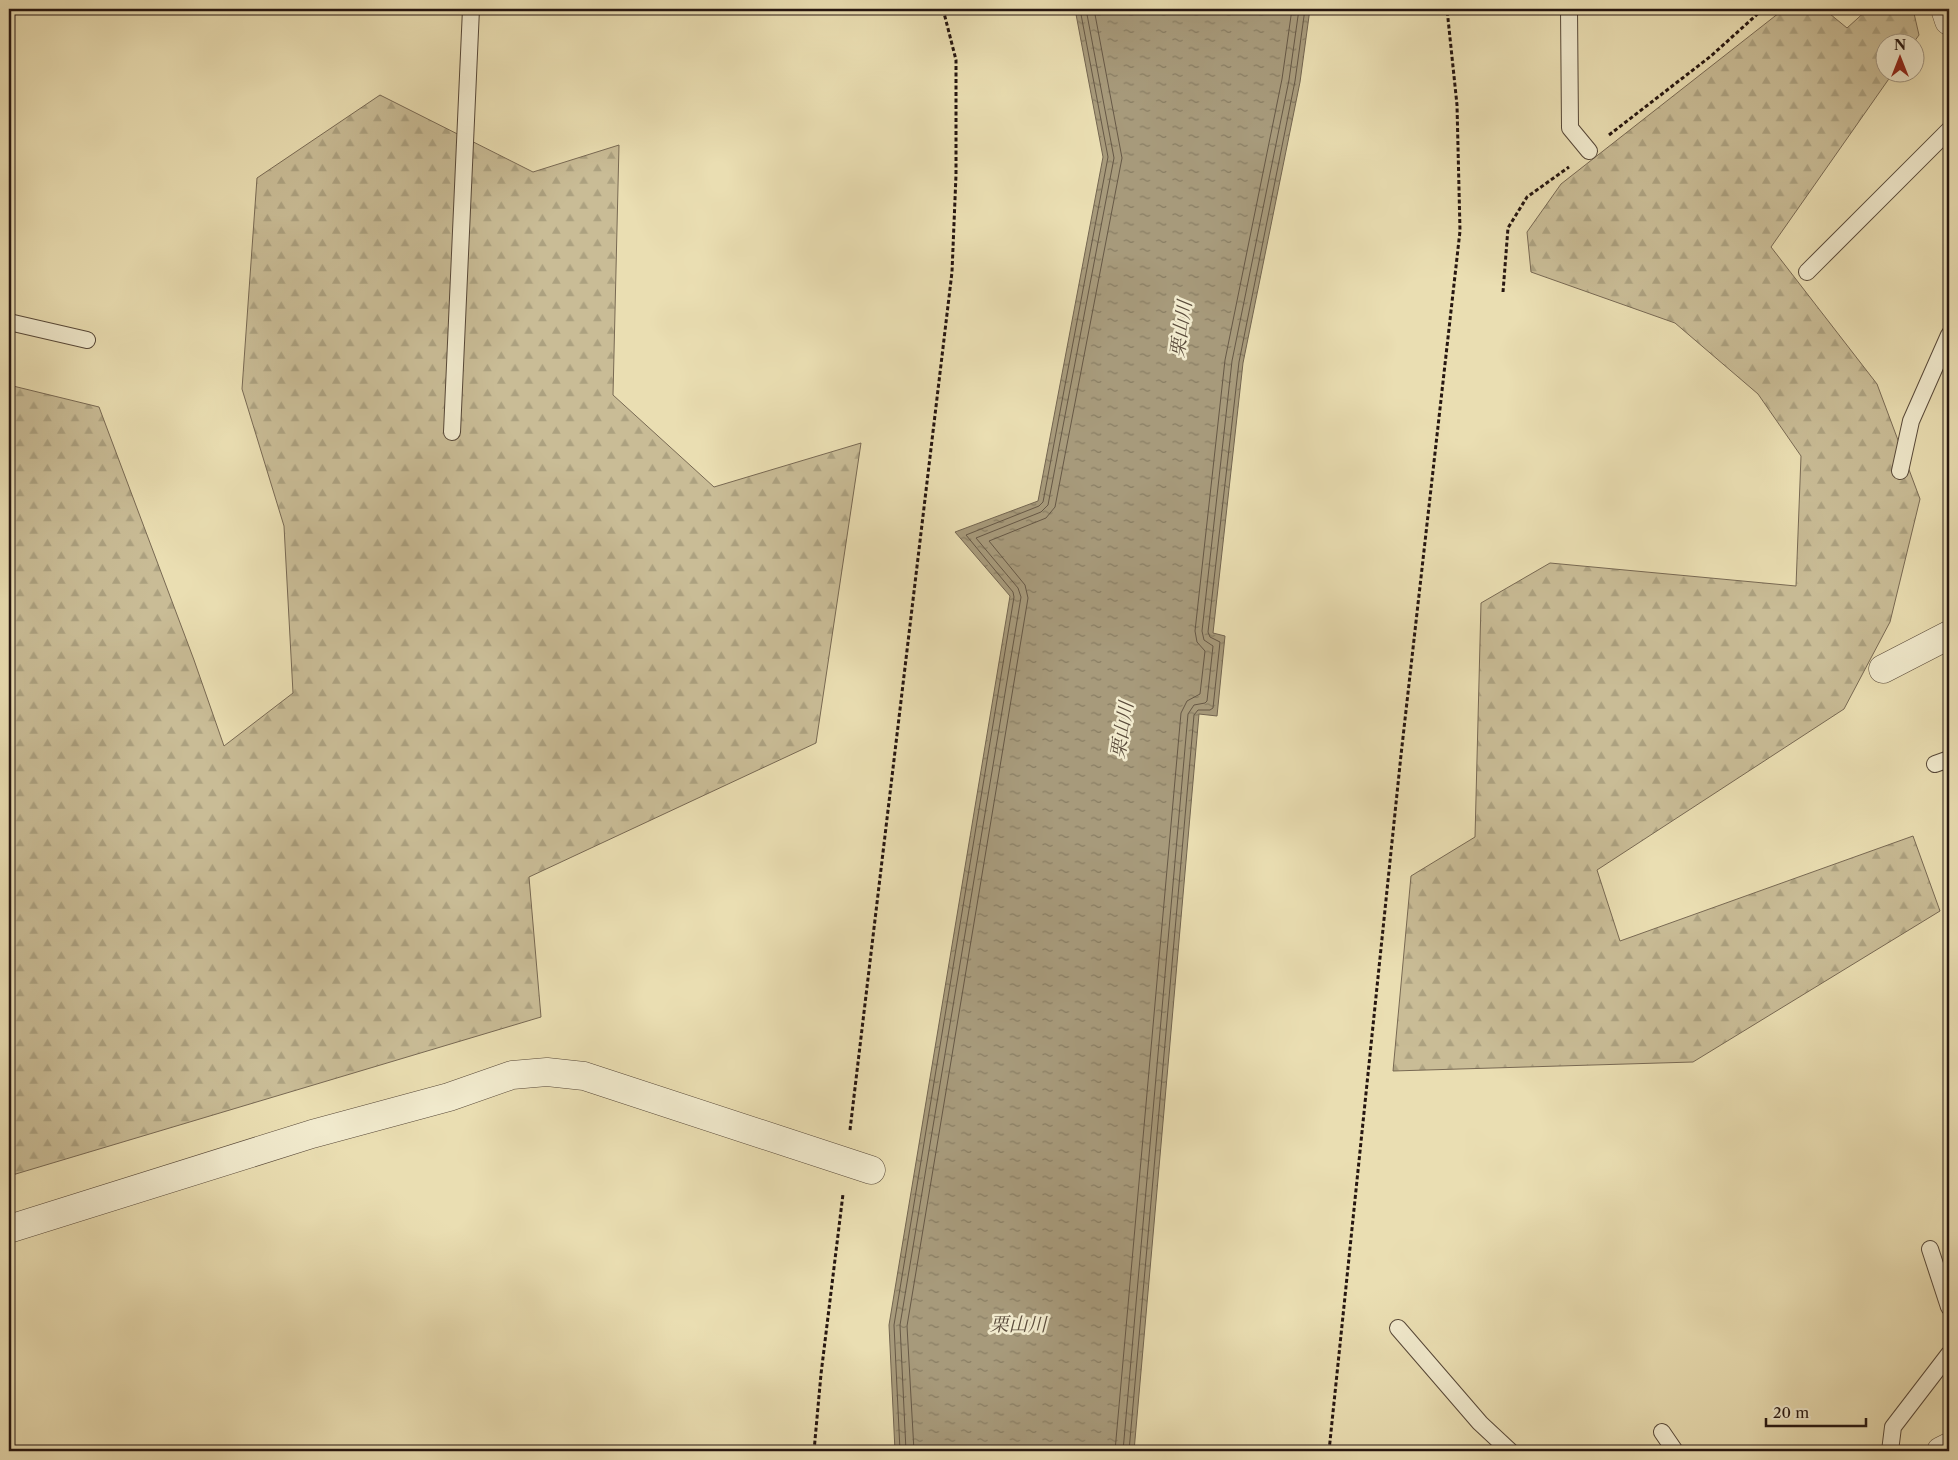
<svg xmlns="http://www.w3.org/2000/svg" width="1958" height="1460" font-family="'Libre Caslon Text','Noto Serif JP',serif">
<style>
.forest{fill:url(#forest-firs);stroke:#786953}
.water{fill:url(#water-ripples);stroke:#736550}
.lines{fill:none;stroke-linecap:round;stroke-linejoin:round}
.shore{stroke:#665846;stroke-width:1}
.service-casing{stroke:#574838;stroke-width:18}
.minor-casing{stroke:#574838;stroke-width:29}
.path{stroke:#261610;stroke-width:3;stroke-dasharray:4 2.5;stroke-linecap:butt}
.service{stroke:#f1eacd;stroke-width:16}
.minor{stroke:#f1eacd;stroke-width:28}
.labels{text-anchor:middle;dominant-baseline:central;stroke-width:5;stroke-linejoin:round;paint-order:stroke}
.water-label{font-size:19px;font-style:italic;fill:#5a4b3b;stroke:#f1eacd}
</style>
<defs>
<pattern id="forest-firs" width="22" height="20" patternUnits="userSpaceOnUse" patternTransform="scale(1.25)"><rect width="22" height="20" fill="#c9bc96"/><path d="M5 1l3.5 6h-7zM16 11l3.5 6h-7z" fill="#aca180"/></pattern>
<pattern id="water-ripples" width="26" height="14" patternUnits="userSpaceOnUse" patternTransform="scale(1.25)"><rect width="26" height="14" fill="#a79a7b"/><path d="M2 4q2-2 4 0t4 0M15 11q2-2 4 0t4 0" fill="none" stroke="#887d63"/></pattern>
</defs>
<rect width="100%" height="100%" fill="#eadeb2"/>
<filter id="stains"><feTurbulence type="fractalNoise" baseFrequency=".004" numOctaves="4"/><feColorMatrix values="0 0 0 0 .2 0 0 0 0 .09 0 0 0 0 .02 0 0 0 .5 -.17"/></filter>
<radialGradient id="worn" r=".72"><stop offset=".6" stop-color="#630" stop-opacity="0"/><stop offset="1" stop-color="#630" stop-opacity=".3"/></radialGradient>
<!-- forest -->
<g class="forest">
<polygon points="1784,9 1824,9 1847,28 1868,9 1913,9 1919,35 1914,42 1886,42 1886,72 1893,73 1771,247 1877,384 1920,499 1890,622 1844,709 1597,870 1620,941 1913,836 1940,911 1693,1062 1393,1071 1411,876 1475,837 1481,603 1550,563 1796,586 1801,456 1758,394 1675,323 1531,272 1527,232 1561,184"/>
<polygon points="380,95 533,172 619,145 613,395 714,487 861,443 816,743 529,877 541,1017 9,1176 9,385 99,407 194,660 224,746 293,693 284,526 242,389 257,178"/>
</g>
<!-- water -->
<polygon class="water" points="1075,9 1310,9 1300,82 1243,363 1213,633 1225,636 1217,716 1199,714 1134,1451 895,1451 889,1325 1010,596 955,532 1038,501 1103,157"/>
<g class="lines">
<!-- shore -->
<g class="shore">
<polyline points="900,1451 894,1325 1014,597 1013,592 966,535 1039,506 1043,502 1108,157 1080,9"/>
<polyline points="906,1451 900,1325 1021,597 1018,588 976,538 1041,512 1048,505 1114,158 1086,9"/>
<polyline points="914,1451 907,1326 1028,598 1025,585 989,541 1046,518 1055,507 1122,158 1094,9"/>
<polyline points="1115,1451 1181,713 1187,701 1200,694 1205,651 1197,642 1195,631 1225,360 1282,79 1292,9"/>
<polyline points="1123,1451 1188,714 1194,705 1205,703 1207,701 1213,646 1204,640 1202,631 1232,361 1289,80 1299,9"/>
<polyline points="1129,1451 1194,715 1198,710 1210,710 1213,708 1220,642 1210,637 1208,632 1239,362 1295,81 1305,9"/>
</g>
<!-- service casing -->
<g class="service-casing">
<g id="service">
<polyline points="1569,9 1570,128 1589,151"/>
<polyline points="1807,272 1949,130"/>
<polyline points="9,322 87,340"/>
<polyline points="452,432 471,9"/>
<polyline points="1900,471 1911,421 1949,335"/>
<polyline points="1935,764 1949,759"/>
<polyline points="1930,1249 1949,1307"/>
<polyline points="1398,1328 1480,1423 1510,1451"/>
<polyline points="1662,1432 1675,1451"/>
<polyline points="1890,1451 1893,1427 1949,1354"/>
</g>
</g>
<!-- minor casing -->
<g class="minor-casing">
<g id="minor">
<polyline points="1945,9 1949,21"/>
<polyline points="1883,669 1949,635"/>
<polyline points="9,1229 312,1134 449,1097 512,1075 547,1072 584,1076 871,1170"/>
<polyline points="1941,1451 1949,1447"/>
</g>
</g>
<!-- path -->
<g class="path">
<polyline points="1609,135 1711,56 1763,9"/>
<polyline points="1503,292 1508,228 1527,197 1569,167"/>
<polyline points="850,1130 952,272 956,175 956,60 943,9"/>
<polyline points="814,1451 821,1374 843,1194"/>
<polyline points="1329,1451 1401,755 1460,231 1457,105 1447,9"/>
</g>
<!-- service -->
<use href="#service" class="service"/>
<!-- minor -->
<use href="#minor" class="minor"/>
</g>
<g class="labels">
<!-- water labels -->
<g class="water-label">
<text transform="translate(1181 329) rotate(-82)">栗山川</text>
<text transform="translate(1122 730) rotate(-81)">栗山川</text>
<text x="1018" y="1324">栗山川</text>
</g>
</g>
<!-- margin -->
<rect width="1958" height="1460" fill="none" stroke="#eadeb2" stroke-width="30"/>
<rect x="10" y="10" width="1938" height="1440" fill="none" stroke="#261610" stroke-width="2.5"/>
<rect x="15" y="15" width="1928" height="1430" fill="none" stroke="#261610"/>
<!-- north arrow -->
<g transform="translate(1900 58)"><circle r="24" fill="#f1eacd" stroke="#a09581"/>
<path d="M0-4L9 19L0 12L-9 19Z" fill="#8f2418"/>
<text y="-8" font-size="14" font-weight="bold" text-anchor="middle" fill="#261610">N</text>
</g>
<!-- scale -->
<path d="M1766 1418v8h100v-8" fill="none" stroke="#261610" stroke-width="2.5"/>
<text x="1773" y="1418" font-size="15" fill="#261610" stroke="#f1eacd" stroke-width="4" paint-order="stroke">20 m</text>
<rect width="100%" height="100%" filter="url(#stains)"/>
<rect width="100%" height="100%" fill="url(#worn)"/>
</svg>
